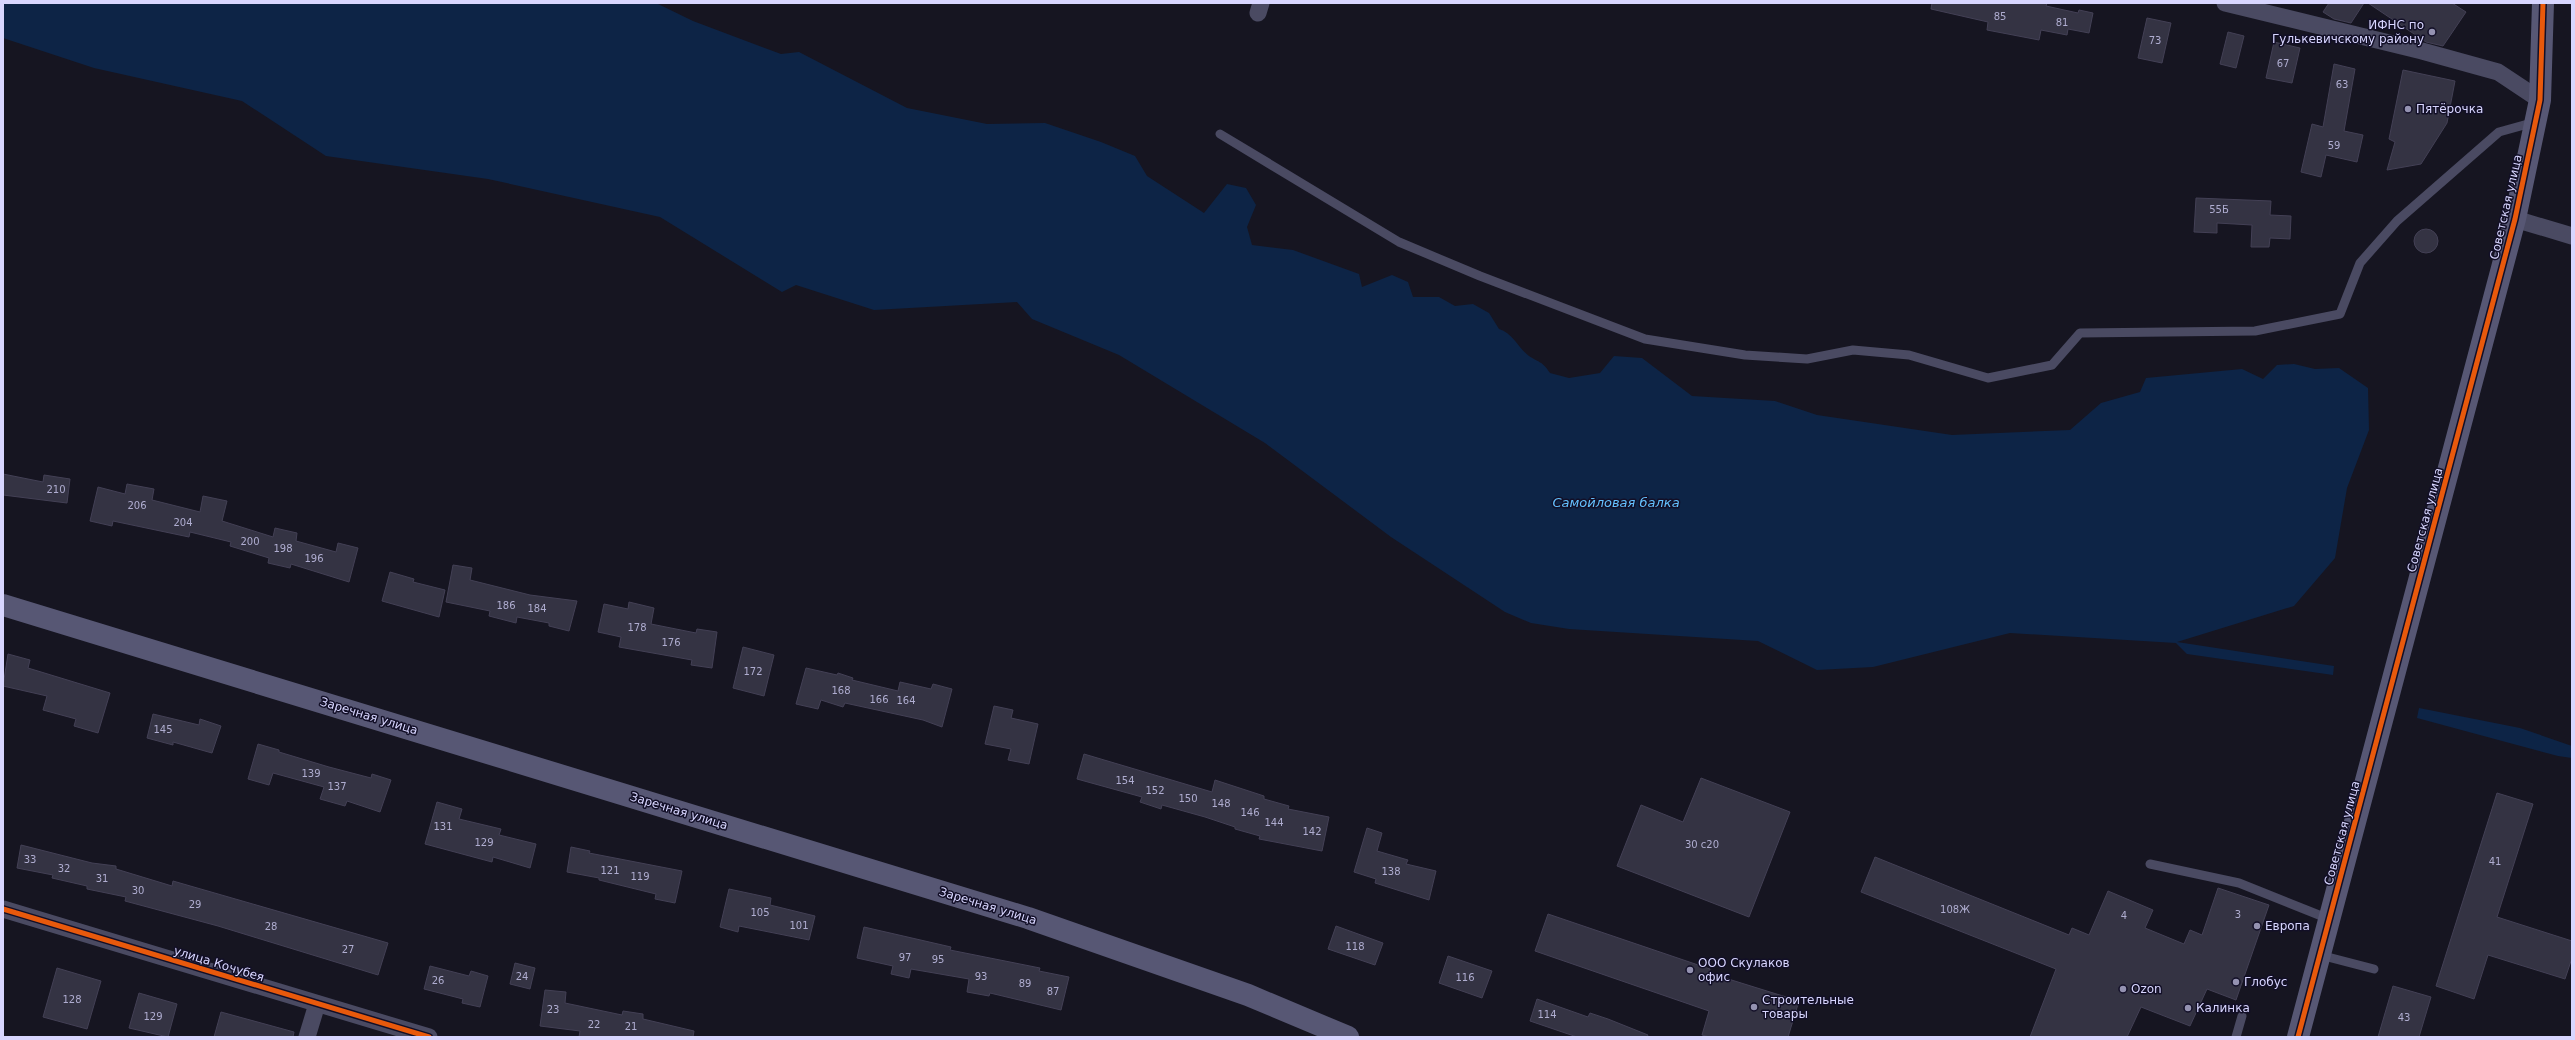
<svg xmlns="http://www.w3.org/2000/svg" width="2575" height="1040" font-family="'DejaVu Sans',sans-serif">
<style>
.water{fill:#0d2446}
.building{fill:#343343;stroke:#434055}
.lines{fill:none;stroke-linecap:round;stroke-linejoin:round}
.lane{stroke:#4a4a62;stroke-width:9}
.street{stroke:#4a4a62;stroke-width:17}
.secondary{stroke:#575774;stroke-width:22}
.cycleway-casing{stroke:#120f27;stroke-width:8}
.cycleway{stroke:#e8590c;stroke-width:5}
.poi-dot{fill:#9492b1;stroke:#120f27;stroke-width:1.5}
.labels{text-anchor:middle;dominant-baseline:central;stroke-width:3;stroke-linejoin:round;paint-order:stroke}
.number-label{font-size:10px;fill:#afadd0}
.poi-label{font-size:12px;fill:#d8d6ff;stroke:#120f27;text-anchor:start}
.street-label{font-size:12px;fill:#d8d6ff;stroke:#120f27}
.water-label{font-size:13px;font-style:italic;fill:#64c1ff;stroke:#120f27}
</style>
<rect width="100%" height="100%" fill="#161521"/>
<!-- water -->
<g class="water">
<path d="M 3,3 L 656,3 L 693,21 L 781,54 L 799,52 L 907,108 L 987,124 L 1045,123 L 1101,142 L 1135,156 L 1147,176 L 1204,213 L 1227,184 L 1246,188 L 1256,205 L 1247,227 L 1252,245 L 1293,250 L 1359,274 L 1362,287 L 1392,275 L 1408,282 L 1413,297 L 1439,297 L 1455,306 L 1473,304 L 1489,313 L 1499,329 C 1513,333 1518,348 1529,356 C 1540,363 1542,361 1550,373 L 1569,378 L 1600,373 L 1614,356 L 1642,358 L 1692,396 L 1775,401 L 1817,415 L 1952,435 L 2070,430 L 2101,403 L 2140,392 L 2146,378 L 2242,369 L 2263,379 L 2277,365 L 2294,364 L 2315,369 L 2339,368 L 2368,388 L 2369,430 L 2347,488 L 2335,558 L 2294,606 L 2177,642 L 2334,666 L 2333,675 L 2187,654 L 2176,643 L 2010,633 L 1873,667 L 1817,670 L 1758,641 L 1569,629 L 1531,623 L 1505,612 L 1391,537 L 1265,443 L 1119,355 L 1032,319 L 1017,302 L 874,310 L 796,285 L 782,292 L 660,217 L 488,179 L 326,156 L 242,101 L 94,68 L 3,38 Z"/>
<polygon points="2419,708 2520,728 2572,746 2572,758 2558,756 2417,718"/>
</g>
<!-- building -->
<g class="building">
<polygon points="1932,3 2047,3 2046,6 2078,13 2079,10 2093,13 2089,33 2068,29 2067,35 2041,30 2039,40 1987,30 1988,22 1931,9"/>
<polygon points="2329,3 2364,3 2351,23 2334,19 2323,12"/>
<polygon points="2368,3 2452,3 2466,12 2443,46 2426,42"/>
<polygon points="2147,18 2171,23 2162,63 2138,58"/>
<polygon points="2228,32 2244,36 2236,68 2220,64"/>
<polygon points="2274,42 2300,48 2292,83 2266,78"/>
<polygon points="2334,64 2355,69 2344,131 2363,135 2357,162 2326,155 2321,177 2301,172 2312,124 2323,127"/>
<polygon points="2403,70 2455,81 2447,123 2421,164 2387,170 2395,142 2389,139"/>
<polygon points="2196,198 2271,201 2270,215 2291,216 2290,239 2270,238 2269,247 2251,247 2252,225 2217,223 2217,233 2194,232"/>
<circle cx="2426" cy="241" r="12"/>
<polygon points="3,474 43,482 44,475 70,479 67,503 3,495"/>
<polygon points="127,484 154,489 152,500 200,512 203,496 227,501 222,521 273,537 275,528 297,533 296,541 336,552 338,543 358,548 349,582 291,564 290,568 268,563 269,558 230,546 231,542 190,532 189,537 113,521 112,526 90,521 98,487 125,494"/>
<polygon points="453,565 472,568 470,580 530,595 577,601 569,631 549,626 549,623 517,617 516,623 489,616 490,611 446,602"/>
<polygon points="390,572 414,579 413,582 445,590 439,617 382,601"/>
<polygon points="629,602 654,608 651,624 696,633 697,629 717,632 712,668 691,665 692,660 619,647 621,637 598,632 604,604 628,609"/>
<polygon points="743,647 774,655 764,696 733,688"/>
<polygon points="8,654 30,660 28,668 110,693 98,733 74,726 76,719 43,710 47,696 3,686"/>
<polygon points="806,668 837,675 838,673 853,678 852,680 898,691 900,682 931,689 933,684 952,689 942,727 923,720 845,703 843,707 821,700 818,709 796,704"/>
<polygon points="994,706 1013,710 1011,718 1038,724 1029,764 1008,760 1011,749 985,744"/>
<polygon points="153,714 199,725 200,719 221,726 212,753 173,742 173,745 147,738"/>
<polygon points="258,744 279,750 279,752 329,767 371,778 372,774 391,780 380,812 347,801 345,806 320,799 324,787 273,773 269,785 248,779"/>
<polygon points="1084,754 1212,792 1215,780 1264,796 1264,799 1289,806 1288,809 1329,817 1322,851 1259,839 1260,836 1235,829 1235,827 1205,817 1162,805 1161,809 1140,802 1142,797 1077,779"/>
<polygon points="1701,778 1790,812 1749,917 1617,866 1641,805 1683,822"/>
<polygon points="2497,793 2533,804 2497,917 2572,941 2572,958 2565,979 2488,955 2474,999 2436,986"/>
<polygon points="437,802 462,809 459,819 501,829 499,835 536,844 530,868 493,857 492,862 425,844"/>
<polygon points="1367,828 1382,833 1377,851 1408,860 1406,864 1436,871 1429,900 1375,883 1376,879 1354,872"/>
<polygon points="21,845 92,863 116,866 116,869 172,886 173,881 388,943 378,975 218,926 125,901 126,897 87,889 87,886 52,878 53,875 17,868"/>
<polygon points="571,847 590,851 589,853 682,871 675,903 655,899 656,894 599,880 599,878 567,872"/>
<polygon points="1875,857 2069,935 2072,928 2089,935 2108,891 2153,910 2145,928 2184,944 2190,930 2202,935 2218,888 2269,905 2236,1000 2207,989 2190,1026 2141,1007 2127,1037 2030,1037 2056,969 1861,892"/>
<polygon points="729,889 771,898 770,905 815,916 809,940 739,926 738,932 720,927"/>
<polygon points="1548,914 1710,969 1709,973 1799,1001 1788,1037 1710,1037 1702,1035 1709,1011 1535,951"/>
<polygon points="1336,926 1383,943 1375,965 1328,949"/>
<polygon points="864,927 951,947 950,950 1040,968 1039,971 1069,977 1061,1010 990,993 989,996 967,992 969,979 911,969 909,978 891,974 893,966 857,958"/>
<polygon points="1448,956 1492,971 1482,998 1439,983"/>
<polygon points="515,963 535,968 530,989 510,984"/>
<polygon points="430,966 469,976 471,971 488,976 480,1007 462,1003 463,999 424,989"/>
<polygon points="57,968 101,981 87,1029 43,1017"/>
<polygon points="2393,986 2431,997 2419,1037 2378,1037"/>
<polygon points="545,990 566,992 565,1003 622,1015 623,1011 643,1014 643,1019 694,1031 693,1037 579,1037 580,1031 540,1026"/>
<polygon points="139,993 177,1004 168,1037 129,1028"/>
<polygon points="1537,999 1588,1017 1590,1013 1608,1019 1648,1035 1647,1037 1577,1037 1530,1021"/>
<polygon points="221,1012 294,1032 293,1037 214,1037"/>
</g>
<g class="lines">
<!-- lane -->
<g class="lane">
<polyline points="1220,134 1399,242 1480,276 1645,339 1745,355 1807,359 1853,350 1909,355 1988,378 2052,365 2080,333 2255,331 2340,314 2360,263 2397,221 2499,132 2535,122"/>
<polyline points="2150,864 2239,883 2329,919"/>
<polyline points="2320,955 2374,969"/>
<polyline points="2236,1037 2242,1016"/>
</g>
<!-- street -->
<g class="street">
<polyline points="2225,3 2422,51 2498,72 2540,100"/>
<polyline points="1258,13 1261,3"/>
<polyline points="2515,219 2572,236"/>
<polyline points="3,909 429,1037"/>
<polyline points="307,1037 317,1004"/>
</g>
<!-- secondary -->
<g class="secondary">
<polyline points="3,605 1028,918 1248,995 1348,1037"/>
<polyline points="2298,1037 2515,219 2540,100 2543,3"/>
</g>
<!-- cycleway casing -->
<g class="cycleway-casing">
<g id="cycleway">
<polyline points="3,909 429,1037"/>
<polyline points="2298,1037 2515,219 2540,100 2543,3"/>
</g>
</g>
<!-- cycleway -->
<use href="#cycleway" class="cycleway"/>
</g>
<!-- markers -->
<g class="poi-dot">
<circle cx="2432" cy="32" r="4"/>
<circle cx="2408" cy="109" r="4"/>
<circle cx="2257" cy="926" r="4"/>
<circle cx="1690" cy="970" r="4"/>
<circle cx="2236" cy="982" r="4"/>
<circle cx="2123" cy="989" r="4"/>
<circle cx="1754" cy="1007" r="4"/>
<circle cx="2188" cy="1008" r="4"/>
</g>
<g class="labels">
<!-- number labels -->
<g class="number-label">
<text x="2000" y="16">85</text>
<text x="2062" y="22">81</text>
<text x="2155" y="40">73</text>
<text x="2283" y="63">67</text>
<text x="2342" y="84">63</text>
<text x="2334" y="145">59</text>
<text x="2219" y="209">55Б</text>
<text x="56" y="489">210</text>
<text x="137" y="505">206</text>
<text x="183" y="522">204</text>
<text x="250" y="541">200</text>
<text x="283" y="548">198</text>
<text x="314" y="558">196</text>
<text x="506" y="605">186</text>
<text x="537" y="608">184</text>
<text x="637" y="627">178</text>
<text x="671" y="642">176</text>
<text x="753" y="671">172</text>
<text x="841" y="690">168</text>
<text x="879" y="699">166</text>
<text x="906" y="700">164</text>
<text x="163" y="729">145</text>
<text x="311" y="773">139</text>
<text x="1125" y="780">154</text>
<text x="337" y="786">137</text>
<text x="1155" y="790">152</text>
<text x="1188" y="798">150</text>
<text x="1221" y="803">148</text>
<text x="1250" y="812">146</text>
<text x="1274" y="822">144</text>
<text x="443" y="826">131</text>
<text x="1312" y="831">142</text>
<text x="484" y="842">129</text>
<text x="1702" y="844">30 с20</text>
<text x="30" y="859">33</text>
<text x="2495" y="861">41</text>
<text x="64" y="868">32</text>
<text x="610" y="870">121</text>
<text x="1391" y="871">138</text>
<text x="640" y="876">119</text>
<text x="102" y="878">31</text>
<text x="138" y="890">30</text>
<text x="195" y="904">29</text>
<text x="1955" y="909">108Ж</text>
<text x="760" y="912">105</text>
<text x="2238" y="914">3</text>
<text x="2124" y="915">4</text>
<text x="799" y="925">101</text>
<text x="271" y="926">28</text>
<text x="1355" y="946">118</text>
<text x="348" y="949">27</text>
<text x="905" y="957">97</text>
<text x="938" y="959">95</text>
<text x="522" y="976">24</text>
<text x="981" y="976">93</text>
<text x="1465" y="977">116</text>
<text x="438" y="980">26</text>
<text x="1025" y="983">89</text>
<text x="1053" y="991">87</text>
<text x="72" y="999">128</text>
<text x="553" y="1009">23</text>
<text x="1547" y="1014">114</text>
<text x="153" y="1016">129</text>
<text x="2404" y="1017">43</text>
<text x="594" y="1024">22</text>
<text x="631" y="1026">21</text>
</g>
<!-- poi labels -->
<g class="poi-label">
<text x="2424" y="25" text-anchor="end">ИФНС по<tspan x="2424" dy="14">Гулькевичскому району</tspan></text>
<text x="2416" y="109">Пятёрочка</text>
<text x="2265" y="926">Европа</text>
<text x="1698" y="963">ООО Скулаков<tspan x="1698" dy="14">офис</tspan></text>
<text x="2244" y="982">Глобус</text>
<text x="2131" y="989">Ozon</text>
<text x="1762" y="1000">Строительные<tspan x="1762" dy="14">товары</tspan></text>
<text x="2196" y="1008">Калинка</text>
</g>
<!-- street labels -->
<g class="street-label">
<text transform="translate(2506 207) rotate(-77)">Советская улица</text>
<text transform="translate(2425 520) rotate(-75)">Советская улица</text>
<text transform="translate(369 716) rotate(17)">Заречная улица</text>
<text transform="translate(679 811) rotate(17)">Заречная улица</text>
<text transform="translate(2342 833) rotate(-75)">Советская улица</text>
<text transform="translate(988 906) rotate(17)">Заречная улица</text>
<text transform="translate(219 964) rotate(17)">улица Кочубея</text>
</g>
<!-- water labels -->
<g class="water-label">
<text x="1616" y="502">Самойловая балка</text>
</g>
</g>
<!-- border -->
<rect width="2575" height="1040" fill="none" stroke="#d8d6ff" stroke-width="8"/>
</svg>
